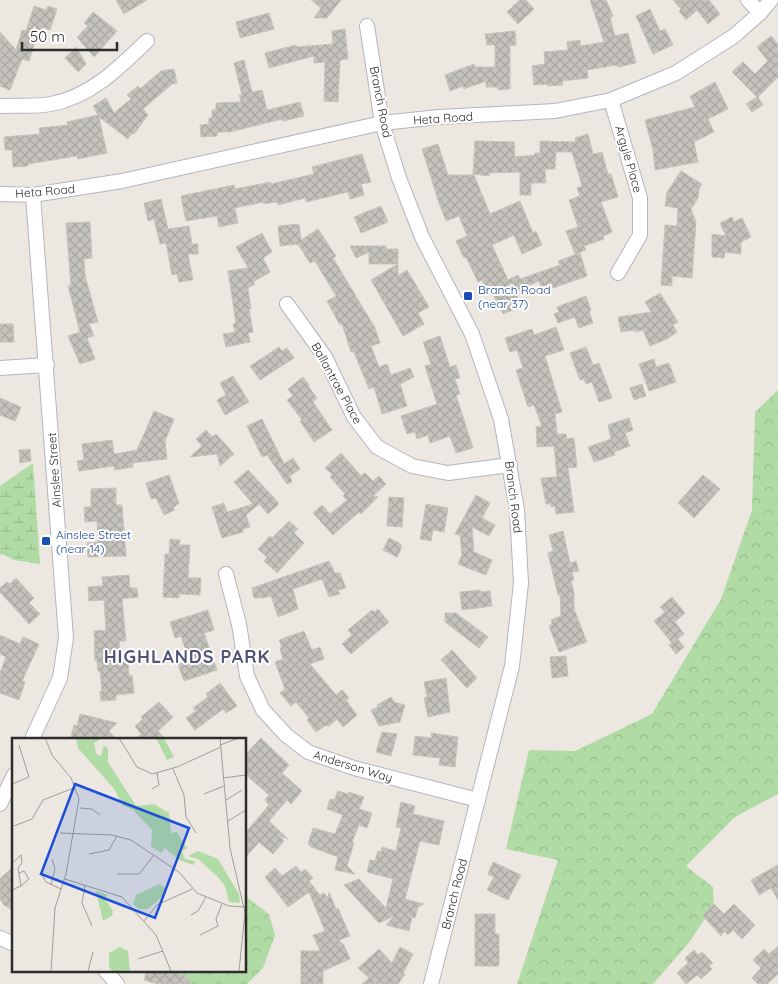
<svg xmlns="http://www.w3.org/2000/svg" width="778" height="984" font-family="Quicksand,sans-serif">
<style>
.forest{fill:url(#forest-crowns)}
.wetland{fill:url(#wetland-marsh)}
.building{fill:url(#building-cross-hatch);stroke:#c7c4ba}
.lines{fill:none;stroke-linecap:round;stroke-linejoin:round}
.minor-casing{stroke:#b4b5be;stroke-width:16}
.minor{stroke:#fff;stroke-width:14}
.transit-dot{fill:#1a4fb4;stroke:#fff;stroke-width:2}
.labels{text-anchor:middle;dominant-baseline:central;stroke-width:4;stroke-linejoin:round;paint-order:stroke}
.street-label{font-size:12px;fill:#2c2c2c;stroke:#fff}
.transit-label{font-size:12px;fill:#164399;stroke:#fff;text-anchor:start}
.district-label{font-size:18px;font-weight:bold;letter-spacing:1px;fill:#525478;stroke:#fff}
.inset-road{fill:none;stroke:#9f9d99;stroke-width:1}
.view{fill:#1d4ed8;fill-opacity:0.15;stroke:#1d4ed8;stroke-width:2.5}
.inset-edge{fill:none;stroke:#2c2c2c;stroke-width:2.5}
</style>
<defs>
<pattern id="forest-crowns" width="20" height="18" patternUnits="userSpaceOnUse" patternTransform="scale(1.25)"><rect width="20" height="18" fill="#b1dba4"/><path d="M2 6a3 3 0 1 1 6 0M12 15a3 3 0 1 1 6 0" fill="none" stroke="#98bc8d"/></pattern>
<pattern id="wetland-marsh" width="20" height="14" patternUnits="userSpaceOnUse" patternTransform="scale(1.25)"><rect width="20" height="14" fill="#b1dba4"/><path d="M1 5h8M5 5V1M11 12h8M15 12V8" fill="none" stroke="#98bc8d"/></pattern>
<pattern id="building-cross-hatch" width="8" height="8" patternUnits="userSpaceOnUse" patternTransform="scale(1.25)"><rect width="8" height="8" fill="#c5c2bc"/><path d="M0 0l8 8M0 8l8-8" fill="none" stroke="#a9a7a2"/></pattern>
</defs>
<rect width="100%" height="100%" fill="#ece8e1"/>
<!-- forest -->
<g class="forest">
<polygon points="778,390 778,794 735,817 686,866 713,887 714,906 687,945 653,984 517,984 558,860 506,849 529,750 575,751 652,714 721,599 752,510 755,412"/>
<polygon points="245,896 269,914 275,935 263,968 247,984 190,984 159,970 245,970"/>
</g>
<!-- wetland -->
<polygon class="wetland" points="33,463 40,564 14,560 2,554 0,555 0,486"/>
<!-- building -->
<g class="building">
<polygon points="116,0 147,0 124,14"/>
<polygon points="311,0 341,0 327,18 314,18 321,8"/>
<polygon points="520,0 526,0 534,9 518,24 507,12"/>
<polygon points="590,0 606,0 613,16 610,18 615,36 628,33 636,63 618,67 617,65 587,70 588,78 562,81 563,85 547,86 547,84 534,85 532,66 545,64 544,52 568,50 567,42 580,40 581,46 604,42"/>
<polygon points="673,0 709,0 720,14 708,24 697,10 686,20 679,11 681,9"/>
<polygon points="34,6 46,10 48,6 57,9 50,30 42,27 37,42 35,41 29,61 22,59 10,90 0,86 0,32 16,50 22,30 26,31"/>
<polygon points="650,9 660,31 665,29 673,45 653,54 636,16"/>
<polygon points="93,12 117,31 94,57 77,37 88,26 84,23"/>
<polygon points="269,13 274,29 240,38 236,22"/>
<polygon points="345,29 348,59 340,60 338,102 324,101 325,62 314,63 314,56 269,68 265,53 296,45 296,47 333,44 332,31"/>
<polygon points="515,31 516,45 510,46 510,89 498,90 498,87 486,87 486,81 464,89 463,86 450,91 445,75 474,64 475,67 495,67 495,45 487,45 485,34"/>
<polygon points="771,36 778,44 778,77 758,97 763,105 752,112 746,104 757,97 732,72 743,62 755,74 768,61 757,47"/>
<polygon points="76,47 86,64 78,72 65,58"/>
<polygon points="244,60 252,92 262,90 267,110 300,102 304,116 283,121 282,119 230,132 217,132 217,136 201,137 200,125 209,124 209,118 212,118 212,110 216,110 216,103 241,102 239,95 242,95 234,63"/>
<polygon points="174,69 177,83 172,84 143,109 148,115 134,134 132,133 128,139 99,117 107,153 78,159 77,156 28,164 28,166 13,167 12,150 5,150 4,137 40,134 39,128 68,125 67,122 98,115 93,106 106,98 114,113 131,99 127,95 138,86 140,89 161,71"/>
<polygon points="715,82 728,109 708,119 714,132 694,142 698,162 655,170 653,150 645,120 695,107 690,96"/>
<polygon points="588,134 593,154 602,152 608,174 611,174 618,197 601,202 612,232 603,236 604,239 584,246 586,250 575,254 566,231 578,227 569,200 580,196 577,188 582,186 572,152 556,152 555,169 545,169 546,183 531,183 531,195 520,195 520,172 489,173 489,176 473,174 475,141 514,142 515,157 535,155 535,153 540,153 540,141 576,142 575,138"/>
<polygon points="438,144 448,175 474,175 490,214 520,201 533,233 536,231 542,245 522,254 514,235 492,245 508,280 518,275 520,279 560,265 558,261 580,253 587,276 553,288 552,283 541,287 539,281 515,292 519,300 513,303 515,309 503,314 488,285 485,286 482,280 478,282 466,257 464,258 456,241 467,236 459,216 446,221 439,203 422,149"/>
<polygon points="362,154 371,182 361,184 364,195 350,199 348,192 306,202 305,198 278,205 277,202 264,204 263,202 235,208 238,223 219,227 217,216 186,221 181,196 234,185 235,189 271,182 271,184 314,174 312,167"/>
<polygon points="681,171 702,184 699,189 698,198 691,209 696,222 692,278 672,276 672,286 661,285 665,225 677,226 678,208 665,206 667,192"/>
<polygon points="161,199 168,229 189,226 192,244 198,244 198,254 188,254 193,280 179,282 177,274 172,275 166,243 160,244 154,219 148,221 144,203"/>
<polygon points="381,206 388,222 361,233 354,217"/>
<polygon points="732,217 734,222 742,218 751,237 741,242 741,254 725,252 724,258 712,257 712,234 726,236 720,223"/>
<polygon points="90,222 92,258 84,259 85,276 98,322 89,324 94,336 87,338 95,359 80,364 68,336 80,332 68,286 71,286 66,223"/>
<polygon points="299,224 301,240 318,229 336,256 333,258 375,328 380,343 371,346 379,367 387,364 391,375 410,368 414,377 400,384 407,406 382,414 374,387 369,389 354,352 351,352 342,324 340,325 327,301 336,296 315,261 310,263 298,244 280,246 278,226"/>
<polygon points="262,233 272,252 263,258 270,272 253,282 255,284 248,288 251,309 249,309 253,332 248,333 250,342 226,347 223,334 235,332 233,324 236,323 228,271 248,268 236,247"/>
<polygon points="350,246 386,246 386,249 398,249 398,276 407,270 429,307 418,313 424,324 403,336 371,280 398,264 369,264 369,252 356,258"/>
<polygon points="660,293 678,322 673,325 677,332 667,339 650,346 643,330 635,332 635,330 621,332 618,317 651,312 645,302"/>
<polygon points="586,296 591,310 589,311 593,323 579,328 575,317 558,323 554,314 559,312 557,307"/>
<polygon points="0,324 13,324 14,342 0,342"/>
<polygon points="556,327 564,350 545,356 562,412 555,414 557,434 566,434 567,439 574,438 577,467 568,468 574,512 556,514 555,506 551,507 551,504 546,504 541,478 557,477 554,446 537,447 536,427 542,426 534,405 528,407 516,370 523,368 517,350 510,352 505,338 532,329 534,335"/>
<polygon points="440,336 450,367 456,365 460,378 455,379 460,394 456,395 473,448 456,453 450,436 430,443 428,435 417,439 415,432 407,434 401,416 437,404 425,366 431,364 423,342"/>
<polygon points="279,347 282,351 287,348 294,358 260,380 250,366"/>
<polygon points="586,347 593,365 599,363 612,398 599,402 592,382 586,384 584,379 580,380 570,353"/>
<polygon points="654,359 656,367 669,363 676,382 649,391 639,364"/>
<polygon points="233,376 249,402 225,415 217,400 226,395 220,383"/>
<polygon points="303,377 309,385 308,386 317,398 313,402 332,430 314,442 300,421 302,420 287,400 293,396 288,389"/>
<polygon points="642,384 646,396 634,400 630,388"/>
<polygon points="0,398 21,407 15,421 0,415"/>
<polygon points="154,411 174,419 165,441 167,459 132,463 133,467 115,470 114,466 79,471 77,461 84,460 82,444 112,440 114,454 137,450"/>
<polygon points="629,418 633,430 625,433 630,446 614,452 615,455 594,462 588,447 611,439 608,425"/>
<polygon points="262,419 284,464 293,458 300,469 290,476 292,482 287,484 267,455 262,457 247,426"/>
<polygon points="206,430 212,437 216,434 234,454 220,466 217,454 190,457 202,446 196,439"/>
<polygon points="30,449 31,461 20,463 19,450"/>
<polygon points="341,453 361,476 365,473 373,481 379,476 386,484 373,496 378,497 361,514 359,512 333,535 313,513 322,505 330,514 347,500 343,496 345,494 330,477 332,474 325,468"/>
<polygon points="248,470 278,502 278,505 268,514 259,504 246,515 250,527 243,529 243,532 222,538 212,507 224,503 227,512 253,504 234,482"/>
<polygon points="169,475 179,503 173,508 175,510 164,515 156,498 151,499 146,483"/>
<polygon points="703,475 720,489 694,518 678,503"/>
<polygon points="116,488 116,505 122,505 126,556 88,557 87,543 98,542 97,521 85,522 84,507 91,507 91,489"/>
<polygon points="476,495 490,503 482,518 495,525 489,536 472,527 474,552 492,560 486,575 458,564 462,555 460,535 455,534"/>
<polygon points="389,497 404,498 402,527 387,526"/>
<polygon points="426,504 448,508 444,532 433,530 431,541 420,539"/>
<polygon points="289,521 298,529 294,533 304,543 277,573 264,561 267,557 258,549 270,536 272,538"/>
<polygon points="563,531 570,563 576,561 579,571 572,572 574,580 571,580 574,593 574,609 587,642 559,652 549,626 552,624 551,620 561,616 560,595 558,595 548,553 553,551 549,535"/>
<polygon points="389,538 401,544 401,549 397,557 383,550"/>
<polygon points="170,539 180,540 179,545 190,545 188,578 201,578 200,595 179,594 179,598 163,597 165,554 169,554"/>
<polygon points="329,561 335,573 340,573 346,588 338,590 340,594 329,597 322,579 296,588 293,589 298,609 278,617 271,596 262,598 254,598 252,588"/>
<polygon points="129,575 130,588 137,588 138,597 122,599 126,641 119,641 120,661 128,661 129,676 132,675 134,693 116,695 116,700 101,701 100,691 102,691 100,671 98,671 97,661 95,661 94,631 106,630 104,600 89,601 88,587 103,586 102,577"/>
<polygon points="16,578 34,598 29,603 40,614 29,624 0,592 0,588 7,582 10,584"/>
<polygon points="481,590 480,592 490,591 492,606 462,610 460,592"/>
<polygon points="672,597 685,613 675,622 684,634 672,643 654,621 665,612 660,607"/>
<polygon points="378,609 389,622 351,654 342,644 352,635 348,630 372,610 374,612"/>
<polygon points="208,610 214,630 204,633 217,670 184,681 178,664 189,661 181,636 175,638 170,622"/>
<polygon points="445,613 456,613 488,637 479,648 445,622"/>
<polygon points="304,631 312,650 320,647 324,659 310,664 336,695 342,690 349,698 346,700 357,715 343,727 337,719 328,727 326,725 316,732 307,720 309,718 296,702 291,706 280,693 285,689 275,662 283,659 280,648 282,647 279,640"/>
<polygon points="0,635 20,644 23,637 39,644 22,681 25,682 19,700 0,693 0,673 6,657 0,654"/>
<polygon points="678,639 684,647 676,654 669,645"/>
<polygon points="452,650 477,678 467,688 441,660"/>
<polygon points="566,656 568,676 552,678 550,657"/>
<polygon points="446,678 450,712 428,717 424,698 427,697 424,682"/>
<polygon points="220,683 237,706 226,713 223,709 195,730 186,718 196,711 193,708 208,697 206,694"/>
<polygon points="391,697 394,702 405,705 400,722 379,726 371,710 378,707 377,705"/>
<polygon points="159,702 173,717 158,731 165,739 135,739 141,734 135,726 143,719 141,717"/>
<polygon points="80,714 117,723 109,731 116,739 94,739 85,737 85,739 74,739 74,737 71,737 74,725 77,726"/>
<polygon points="382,732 397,734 391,756 376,752"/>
<polygon points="431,733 458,737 455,767 439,765 440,758 413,755 415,736 432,738"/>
<polygon points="261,738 289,765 282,773 302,791 291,804 287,800 269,821 288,839 280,836 284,841 273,854 259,842 245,858 245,833 269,805 265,800 269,795 245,774 245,755"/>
<polygon points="338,791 348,794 349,792 364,797 359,809 372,813 367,828 359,825 352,842 354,843 347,866 355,874 335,870 338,857 311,847 308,844 313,828 335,834 343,815 327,809 330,799 334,800"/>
<polygon points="401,802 415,806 413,814 444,821 439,845 420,841 405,899 424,904 418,907 415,918 412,917 409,931 386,925 394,916 379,923 344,885 359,879 386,908 393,879 367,872 370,860 375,861 378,851 381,852 382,847 396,851 401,828 396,827"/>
<polygon points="493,862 521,875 508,900 487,890 494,877 488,874"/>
<polygon points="778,865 778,900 771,888 759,895 751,880"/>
<polygon points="14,866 14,911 4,905 0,899 0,879"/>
<polygon points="296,866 301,872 305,869 313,878 309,881 320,895 324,893 328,898 329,892 336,909 338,908 350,936 339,940 344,945 350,959 323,971 323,984 301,984 301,951 320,951 313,935 325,931 309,892 288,907 265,877 275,868 282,876"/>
<polygon points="714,904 724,914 734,904 755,925 742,939 733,930 728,935 724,931 721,936 703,916"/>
<polygon points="475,914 495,914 495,934 499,934 499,966 475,966"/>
<polygon points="778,946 778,974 767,984 758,984 752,978 761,968 753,960 764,949 769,954"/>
<polygon points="400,947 413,954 403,973 405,974 398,984 362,984 369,978 358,968 379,949 392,963"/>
<polygon points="694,950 698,955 702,952 713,963 709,966 712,969 701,979 697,975 686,984 677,973 688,963 685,958"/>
<polygon points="147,970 174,970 181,972 192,984 157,984 144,980"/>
</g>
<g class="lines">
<!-- minor casing -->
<g class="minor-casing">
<g id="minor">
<polyline points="748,0 760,13"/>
<polyline points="367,26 382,123 399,178 422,237 472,334 501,419 517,510 521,583 512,666 431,984"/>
<polyline points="611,100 640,198 640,235 618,273"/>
<path d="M 0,106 C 16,105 35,107 51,104 C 90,97 119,68 147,41"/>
<polyline points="0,194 33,195 122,181 382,123 439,117 555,111 611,100 676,73 734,36 760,13 771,0"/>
<polyline points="287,304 325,357 354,417 377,447 412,466 448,473 510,465"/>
<polyline points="0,368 47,365"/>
<polyline points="226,574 239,624 247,676 263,710 286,735 308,752 354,768 478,800"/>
<polyline points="32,739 60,678 66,638 33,195"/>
<polyline points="0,804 14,775"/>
<polyline points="0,938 14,944"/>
<polyline points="105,970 117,984"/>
</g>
</g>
<!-- minor -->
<use href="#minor" class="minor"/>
</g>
<!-- markers -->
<g class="transit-dot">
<rect x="463" y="291" width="10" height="10" rx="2.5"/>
<rect x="41" y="536" width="10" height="10" rx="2.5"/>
</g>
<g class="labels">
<!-- street labels -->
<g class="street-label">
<text transform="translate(381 102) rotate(79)">Branch Road</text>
<text transform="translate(443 118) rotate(-4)">Heta Road</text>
<text transform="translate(629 159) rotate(74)">Argyle Place</text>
<text transform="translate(45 191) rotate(-5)">Heta Road</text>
<text transform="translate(337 383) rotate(61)">Ballantrae Place</text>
<text transform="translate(54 470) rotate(-94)">Ainslee Street</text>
<text transform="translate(514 497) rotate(83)">Branch Road</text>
<text transform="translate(353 766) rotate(17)">Anderson Way</text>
<text transform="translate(454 894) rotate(-76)">Branch Road</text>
</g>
<!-- transit labels -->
<g class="transit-label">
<text x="478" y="289">Branch Road<tspan x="478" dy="14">(near 37)</tspan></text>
<text x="56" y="534">Ainslee Street<tspan x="56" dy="14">(near 14)</tspan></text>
</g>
<!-- district labels -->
<g class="district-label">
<text x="187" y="656">HIGHLANDS PARK</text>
</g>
</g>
<!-- overview -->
<g transform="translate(12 738)">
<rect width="234" height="234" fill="#ece8e1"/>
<path d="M 64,0 L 90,0 L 82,5 L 84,16 L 89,18 L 92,7 L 96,11 L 96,24 L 124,68 L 142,66 L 157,75 L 159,95 L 165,94 L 175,110 L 170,113 L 173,121 L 183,123 L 182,127 L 167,122 L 153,110 L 149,115 L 139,108 L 140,92 L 121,72 L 110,67 L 103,52 L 66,10 ZM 144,0 L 152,0 L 162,19 L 155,22 ZM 186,113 L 206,121 L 227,156 L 228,165 L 217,164 L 213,148 L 206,139 L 186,121 L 176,118 ZM 147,146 L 152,149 L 154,155 L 136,171 L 127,171 L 121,166 L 124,157 Z" fill="#b1dba4"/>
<path d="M 84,153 L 96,157 L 93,161 L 101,173 L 100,178 L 91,183 ZM 108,209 L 116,213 L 118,233 L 100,233 L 97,229 L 97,215 Z" fill="#b1dba4"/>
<path class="inset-road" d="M 33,0 L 40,17 L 59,40 L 67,61 L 54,136 L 43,170 L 39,233M 107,0 L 125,29 L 140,36 L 165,29 L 209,9M 208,0 L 218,110 L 233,175 L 227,233M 208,7 L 227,0M 161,31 L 172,57 L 174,79 L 184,95M 211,40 L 234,37M 0,46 L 17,39 L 7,7M 140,51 L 147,47 L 145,35M 192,56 L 212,48M 214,62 L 230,52M 68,70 L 80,71 L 88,77M 0,73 L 0,95M 216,83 L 234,72M 2,88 L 20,81 L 31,62 L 64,49M 48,95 L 100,97 L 119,102 L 167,134 L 185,155 L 217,168 L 233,169M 77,116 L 97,112 L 105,98M 0,125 L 9,117 L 10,125 L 6,130 L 9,148 L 0,152M 7,135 L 12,133 L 17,141 L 9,148M 105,136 L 127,136 L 142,117M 30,137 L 34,144 L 49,151M 53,141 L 110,159 L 144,197 L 159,233M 39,147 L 43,131 L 40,121M 73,147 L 70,165 L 80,188M 179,177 L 186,173 L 194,159M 132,183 L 145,167 L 180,151M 188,197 L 206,188 L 204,181 L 210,166M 126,221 L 151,213M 76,233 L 81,214"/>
<path class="view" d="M 63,46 L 177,90 L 143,180 L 29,136 Z"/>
<rect width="234" height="234" class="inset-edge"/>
</g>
<!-- scale -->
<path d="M22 42v8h95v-8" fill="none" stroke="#2c2c2c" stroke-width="2.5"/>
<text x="30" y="42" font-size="15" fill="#2c2c2c" stroke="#ffffff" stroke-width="4" paint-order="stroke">50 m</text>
</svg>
